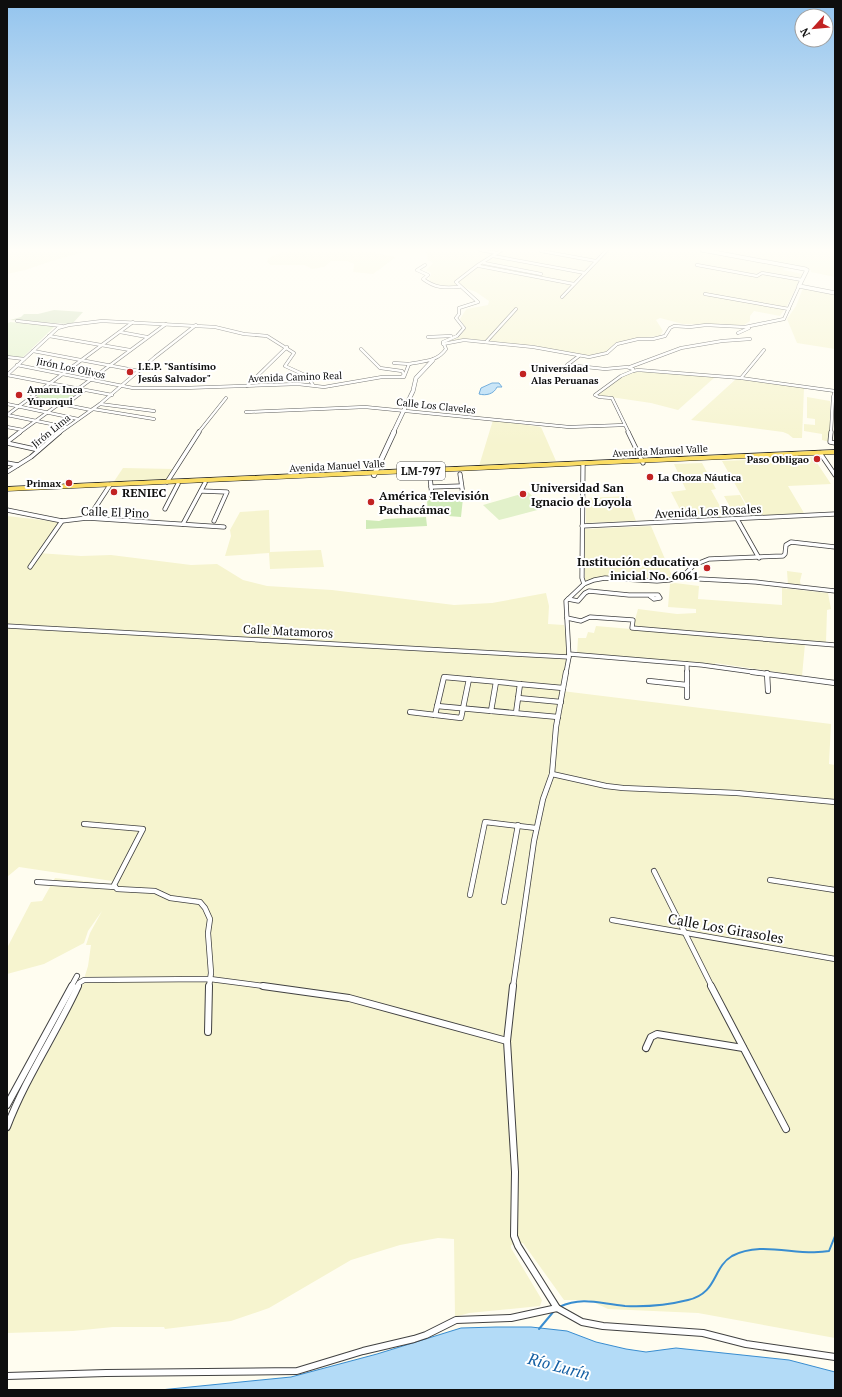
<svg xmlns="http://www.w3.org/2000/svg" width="842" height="1397" font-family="'PT Serif',serif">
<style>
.farmland{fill:#f6f4cf}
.green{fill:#d0ebb8}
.cemetery{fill:#d5e2c0}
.pitch{fill:#e2f1ca}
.water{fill:#b3dbf7;stroke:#398dd0}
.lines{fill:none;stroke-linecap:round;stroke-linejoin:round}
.stream{stroke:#398dd0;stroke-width:2}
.minor-far3-casing{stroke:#414141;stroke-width:3.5}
.minor-far2-casing{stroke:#414141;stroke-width:5}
.minor-far1-casing{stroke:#414141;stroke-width:6}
.minor-casing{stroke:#414141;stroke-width:8}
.tertiary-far1-casing{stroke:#414141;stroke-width:4.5}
.tertiary-casing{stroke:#414141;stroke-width:6}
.primary-casing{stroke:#1f1f1f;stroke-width:1}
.minor-far3{stroke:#fff;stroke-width:2.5}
.minor-far2{stroke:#fff;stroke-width:3.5}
.minor-far1{stroke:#fff;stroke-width:4.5}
.minor{stroke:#fff;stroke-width:6}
.tertiary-far1{stroke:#fff;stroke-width:3.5}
.tertiary{stroke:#fff;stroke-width:4.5}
.primary{fill:#fbdd64;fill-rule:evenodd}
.poi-dot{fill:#c22323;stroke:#fff;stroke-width:1.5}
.labels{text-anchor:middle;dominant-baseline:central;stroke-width:4;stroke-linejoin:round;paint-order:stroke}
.far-poi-label{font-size:10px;font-weight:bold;fill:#0e0e0e;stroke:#fff;text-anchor:start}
.far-street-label{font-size:10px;fill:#0e0e0e;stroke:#fff}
.shield{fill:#fff;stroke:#565656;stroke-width:1}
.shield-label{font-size:11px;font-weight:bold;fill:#0e0e0e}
.poi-label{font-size:12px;font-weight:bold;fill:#0e0e0e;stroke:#fff;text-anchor:start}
.street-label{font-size:12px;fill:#0e0e0e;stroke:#fff}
.near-street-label{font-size:14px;fill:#0e0e0e;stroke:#fff}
.near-water-label{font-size:16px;font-style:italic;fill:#145fa3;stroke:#fff}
</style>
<rect width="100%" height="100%" fill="#fffdf0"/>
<!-- farmland -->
<g class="farmland">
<polygon points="7,250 91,250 52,261 25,270 7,274"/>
<polygon points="287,250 361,250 396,257 373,274 353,272 354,264 347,261 331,261 324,267 312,269 305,265 271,265 267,262 268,258"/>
<polygon points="426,250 654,250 665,252 668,250 700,250 785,266 783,270 803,274 788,304 780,316 754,311 750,316 750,321 744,325 733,325 683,324 660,318 656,320 663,331 660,336 637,338 616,343 606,352 600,354 583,356 532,345 514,345 489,341 475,340 446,342 459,337 466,328 460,319 465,311 467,309 488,305 489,301 476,292 465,288 461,285 442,288 431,284 429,278 431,275 431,273 426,270 433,263 428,260"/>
<polygon points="706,250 835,250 835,277 811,272 811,270"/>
<polygon points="803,288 835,294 835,349 797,343 787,319 796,306"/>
<polygon points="635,371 715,377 678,410 651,403 597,395 622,377"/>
<polygon points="736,379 804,388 802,438 793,438 788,434 783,432 691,420"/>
<polygon points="807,397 830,401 830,442 822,440 822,434 804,431 804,424 815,425 815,419 807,418"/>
<polygon points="493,420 541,427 556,461 479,466"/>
<polygon points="813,457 831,484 788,486 804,513 753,516 722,461"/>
<polygon points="702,463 716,489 711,490 726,517 685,519 671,492 686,490 674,464"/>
<polygon points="123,468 175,469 167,480 113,483"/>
<polygon points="740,495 750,513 734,514 724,496"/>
<polygon points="627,496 636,521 586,523 586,498"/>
<polygon points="269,510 270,552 321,550 324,567 270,569 269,553 225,556 231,536 230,530 240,512"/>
<polygon points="7,516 59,522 38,553 81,556 111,555 191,565 217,564 243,580 267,586 332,590 454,605 492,603 546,593 549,606 548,624 564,625 567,640 568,653 562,691 831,724 829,764 835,765 835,1338 698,1313 608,1309 589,1300 564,1300 523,1243 511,1245 511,1248 542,1300 540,1306 469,1313 455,1317 454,1239 438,1238 400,1245 351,1260 269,1308 231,1321 165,1329 164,1327 113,1327 73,1331 7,1333 7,1134 17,1108 63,1025 80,986 84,984 86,979 84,979 88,966 91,945 86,945 90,933 102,911 88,931 84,943 44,964 7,974 7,948 31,902 42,901 55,878 111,884 112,881 19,867 7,877"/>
<polygon points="651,526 673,578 654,580 603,577 585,581 585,529"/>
<polygon points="787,571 802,573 800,581 801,587 788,585"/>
<polygon points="675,583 699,586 698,599 782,605 782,588 828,593 831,609 827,610 826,643 633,627 638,609 677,614 696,613 696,609 668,607 670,584"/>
<polygon points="596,626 805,644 802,676 715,663 715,665 577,654 578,638 586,638 588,632 594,633"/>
</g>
<!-- green -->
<g class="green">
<polygon points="49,386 53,386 79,392 64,402 37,397 37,395"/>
<polygon points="463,498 461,517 448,516 448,514 428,514 427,500"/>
<polygon points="426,517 427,526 366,529 366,520 379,521 385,519"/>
</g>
<!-- cemetery -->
<polygon class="cemetery" points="54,310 83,312 72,324 68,324 10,320 21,317 24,314 38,314"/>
<!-- pitch -->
<g class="pitch">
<polygon points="10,322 53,326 54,327 23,357 7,357 7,324"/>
<polygon points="528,492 545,508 499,520 483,505"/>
</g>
<!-- water -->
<g class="water">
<path d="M 492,383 L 499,383 L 502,387 L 497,387 C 494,394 486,396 479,394 L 481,388 Z"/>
<polygon points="496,1327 531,1327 567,1331 596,1342 626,1349 646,1352 676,1348 789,1360 835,1372 835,1390 160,1390 291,1377 377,1354 461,1328"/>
</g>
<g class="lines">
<!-- stream -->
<g class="stream">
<path d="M 559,1307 C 584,1296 600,1304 625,1306 C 645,1307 668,1305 688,1300 C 718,1293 712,1268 732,1256 C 762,1240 798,1257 829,1251 L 835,1236"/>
<polyline points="539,1329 554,1311"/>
</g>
<!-- minor-far3 casing -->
<g class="minor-far3-casing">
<g id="minor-far3">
<polyline points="480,250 497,253"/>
<polyline points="541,251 596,261"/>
<polyline points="493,256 585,273"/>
<polyline points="484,263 541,274"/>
<path d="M 425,265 L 417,270 L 428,275 L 423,279 C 435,288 444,288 459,287"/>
<polyline points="697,265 757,276 762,273 802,280"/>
<polyline points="479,266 574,284"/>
<polyline points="705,294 789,309"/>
<polyline points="562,297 607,250"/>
<polyline points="17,321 62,326"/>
<polyline points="120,332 147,337"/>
<polyline points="738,333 749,328"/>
<polyline points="49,336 130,350"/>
<polyline points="428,337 451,336"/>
<polyline points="486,342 516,309"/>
<polyline points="443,344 464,340 533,347 589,357 607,353 617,344 638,339 653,339 665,336 670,328 674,326 690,327 706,325 745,327 784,319 799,286"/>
<polyline points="361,349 380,368 402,371 404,374 402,377"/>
<polyline points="33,351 139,371"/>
<polyline points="579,356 567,365 605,369 627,367 633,369 633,371 621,376 595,395 599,397 612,398 629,433"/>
<polyline points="7,357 24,359"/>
<polyline points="394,363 410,364"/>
<path d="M 17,365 L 133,388 L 184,388 L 298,384 L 324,387 L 382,377 L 404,377 L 409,364 C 423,361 437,362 446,349 L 443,342 L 457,336 L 464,328 L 456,318 L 459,314 L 459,308 L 478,302 L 456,282 L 478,265 L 502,250"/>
<polyline points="630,367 681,348 722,341 750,339"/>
<polyline points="633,371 638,370 741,378 835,391"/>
<polyline points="7,375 58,328 69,325 102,321 215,327 244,334 267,336 294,353 285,366 307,376 313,385"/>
<polyline points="7,375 112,395"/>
<polyline points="741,378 764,350"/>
<polyline points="247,386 287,347"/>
<polyline points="78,389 166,324"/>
<polyline points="31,398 91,410"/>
<polyline points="7,404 78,419"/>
<polyline points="100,404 154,411"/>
<polyline points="65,405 85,390"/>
<polyline points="93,409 154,419"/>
<polyline points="246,412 365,407 569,427 625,425"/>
<polyline points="7,415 133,322"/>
<polyline points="7,415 66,427"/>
<polyline points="7,427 23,430"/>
<polyline points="19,433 59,404"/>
<polyline points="59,433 100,404 155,357 196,325"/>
<polyline points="198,433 226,398"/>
<polyline points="831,433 833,397 835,391"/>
</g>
</g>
<!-- minor-far2 casing -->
<g class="minor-far2-casing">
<g id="minor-far2">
<polyline points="628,432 643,463"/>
<polyline points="831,432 830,442 835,443"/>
<polyline points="7,442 20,432"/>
<polyline points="7,443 39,450"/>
<polyline points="820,453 835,475"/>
<polyline points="7,463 18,465"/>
<polyline points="583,464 582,578 584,584"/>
<polyline points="7,472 31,457 60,432"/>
<polyline points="460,474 463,495"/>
<polyline points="430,477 432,496"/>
<polyline points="167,482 199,432"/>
<polyline points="431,487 461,486"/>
<polyline points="201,491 227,492 214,521"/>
<polyline points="165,509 178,484"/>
<polyline points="7,510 62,521 87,518 224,527"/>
<polyline points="91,514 110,485"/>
<polyline points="737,519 759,558"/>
<polyline points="183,524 205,483"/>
<polyline points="582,526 835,514"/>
<polyline points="30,567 62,521"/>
<polyline points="700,579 756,582 835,591"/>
<polyline points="568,599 578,601 585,593 589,591 629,595 658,595 660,598 654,599 650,596"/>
<polyline points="567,618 581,621 590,617 633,620 632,628 835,645"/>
<polyline points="7,626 569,657"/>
<polyline points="569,654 702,665 760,673"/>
<polyline points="687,664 687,673"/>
<polyline points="566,673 569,657 566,601 584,584 594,580 605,578 657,581 669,580 683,576 694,565 709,559 783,556 785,554 786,545 791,542 835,547"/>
</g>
</g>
<!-- minor-far1 casing -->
<g class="minor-far1-casing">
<g id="minor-far1">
<polyline points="687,672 687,697"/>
<polyline points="752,672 835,683"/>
<polyline points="767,673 768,691"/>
<polyline points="649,681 687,685"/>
<polyline points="518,698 561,702"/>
<polyline points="437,706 558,717"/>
<polyline points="491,711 496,682"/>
<polyline points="410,712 461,718 469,679"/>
<polyline points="516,713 520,684"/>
<polyline points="435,715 444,677 563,688"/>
<polyline points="552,774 606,786 623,788 737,793 835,802"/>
<polyline points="84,824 143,829 114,885 117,889 155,891 170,898 200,902 205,908 210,919 208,933 211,973 209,987"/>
<polyline points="654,871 712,987"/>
<polyline points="770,880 835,890"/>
<polyline points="37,882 115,887"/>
<polyline points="470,895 485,822 536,828"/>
<polyline points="504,902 518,825"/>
<polyline points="612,920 835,959"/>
<polyline points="71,987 77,976"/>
<polyline points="77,987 79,983 84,980 210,979 271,987"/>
<polyline points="513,987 534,841 543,799 552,774 556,727 566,672"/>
</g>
</g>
<!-- minor casing -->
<g class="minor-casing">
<g id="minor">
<polyline points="263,986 349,998 507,1041"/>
<polyline points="513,986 507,1041 515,1172 514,1236 518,1246 557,1308"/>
<polyline points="711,986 786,1129"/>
<polyline points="208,1032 209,986"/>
<polyline points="646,1048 651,1037 657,1034 743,1048"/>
<polyline points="7,1105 72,986"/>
<path d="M 7,1127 C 26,1077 56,1034 78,986"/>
<polyline points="7,1376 106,1373 297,1371 363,1351 414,1339 426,1335 456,1320 511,1318 557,1308 582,1322 603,1326 703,1333 746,1344 835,1357"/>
</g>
</g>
<!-- tertiary-far1 casing -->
<g class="tertiary-far1-casing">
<g id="tertiary-far1">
<polyline points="702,250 805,269 807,270 799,286 835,293"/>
<polyline points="393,433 413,391 416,378 433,360"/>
</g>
</g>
<!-- tertiary casing -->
<g class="tertiary-casing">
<polyline id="tertiary" points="374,475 394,432"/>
</g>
<!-- primary casing -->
<g class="primary-casing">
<polygon id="primary" points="835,450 835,454 7,491 7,487"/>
</g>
<!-- minor-far3 -->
<use href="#minor-far3" class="minor-far3"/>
<!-- minor-far2 -->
<use href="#minor-far2" class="minor-far2"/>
<!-- minor-far1 -->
<use href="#minor-far1" class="minor-far1"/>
<!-- minor -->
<use href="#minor" class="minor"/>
<!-- tertiary-far1 -->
<use href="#tertiary-far1" class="tertiary-far1"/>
<!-- tertiary -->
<use href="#tertiary" class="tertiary"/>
<!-- primary -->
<use href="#primary" class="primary"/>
</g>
<!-- sky -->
<linearGradient id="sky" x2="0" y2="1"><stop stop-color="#93c4ee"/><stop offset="0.56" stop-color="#fffef8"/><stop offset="1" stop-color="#fffef8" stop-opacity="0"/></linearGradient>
<rect width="842" height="446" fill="url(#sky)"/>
<!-- markers -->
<g class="poi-dot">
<circle cx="130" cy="372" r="4"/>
<circle cx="523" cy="374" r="4"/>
<circle cx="19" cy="395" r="4"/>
<circle cx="817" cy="459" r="4"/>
<circle cx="650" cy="477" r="4"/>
<circle cx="69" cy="483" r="4"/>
<circle cx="114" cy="492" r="4"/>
<circle cx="523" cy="494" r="4"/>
<circle cx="371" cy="502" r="4"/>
<circle cx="707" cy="568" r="4"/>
</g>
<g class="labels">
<!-- far-poi labels -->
<g class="far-poi-label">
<text x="138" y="366">I.E.P. "Santísimo<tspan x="138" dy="12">Jesús Salvador"</tspan></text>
<text x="531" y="368">Universidad<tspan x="531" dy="12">Alas Peruanas</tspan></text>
<text x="27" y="389">Amaru Inca<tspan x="27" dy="12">Yupanqui</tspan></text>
<text x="809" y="459" text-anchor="end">Paso Obligao</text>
<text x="658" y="477">La Choza Náutica</text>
<text x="61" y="483" text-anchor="end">Primax</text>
</g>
<!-- far-street labels -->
<g class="far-street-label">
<text transform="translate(71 368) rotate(12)">Jirón Los Olivos</text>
<text transform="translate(295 377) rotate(-2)">Avenida Camino Real</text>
<text transform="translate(436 406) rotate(6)">Calle Los Claveles</text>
<text transform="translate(51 431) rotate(-39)">Jirón Lima</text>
<text transform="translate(660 451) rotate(-3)">Avenida Manuel Valle</text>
<text transform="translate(337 466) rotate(-3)">Avenida Manuel Valle</text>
</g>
<!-- shield labels -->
<rect class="shield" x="397" y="462" width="48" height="18" rx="3"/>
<g class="shield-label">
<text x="421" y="471">LM-797</text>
</g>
<!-- poi labels -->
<g class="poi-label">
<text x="531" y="487">Universidad San<tspan x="531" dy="14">Ignacio de Loyola</tspan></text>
<text x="122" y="492">RENIEC</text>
<text x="379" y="495">América Televisión<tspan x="379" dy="14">Pachacámac</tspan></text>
<text x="699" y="561" text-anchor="end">Institución educativa<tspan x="699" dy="14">inicial No. 6061</tspan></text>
</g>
<!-- street labels -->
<g class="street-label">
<text transform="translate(708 511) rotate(-3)">Avenida Los Rosales</text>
<text transform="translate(115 512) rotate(2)">Calle El Pino</text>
<text transform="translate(288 631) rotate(3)">Calle Matamoros</text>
</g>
<!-- near-street labels -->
<g class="near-street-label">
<text transform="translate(726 928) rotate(10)">Calle Los Girasoles</text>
</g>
<!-- near-water labels -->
<g class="near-water-label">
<text transform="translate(559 1366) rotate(15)">Río Lurín</text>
</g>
</g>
<!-- border -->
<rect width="842" height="1397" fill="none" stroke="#0e0e0e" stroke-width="16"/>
<!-- north arrow -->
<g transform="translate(814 28) rotate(243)"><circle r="19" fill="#ffffff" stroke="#9f9f9f"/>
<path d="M0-3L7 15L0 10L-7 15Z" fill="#c22323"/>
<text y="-6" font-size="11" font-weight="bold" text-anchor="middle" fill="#0e0e0e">N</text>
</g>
</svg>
